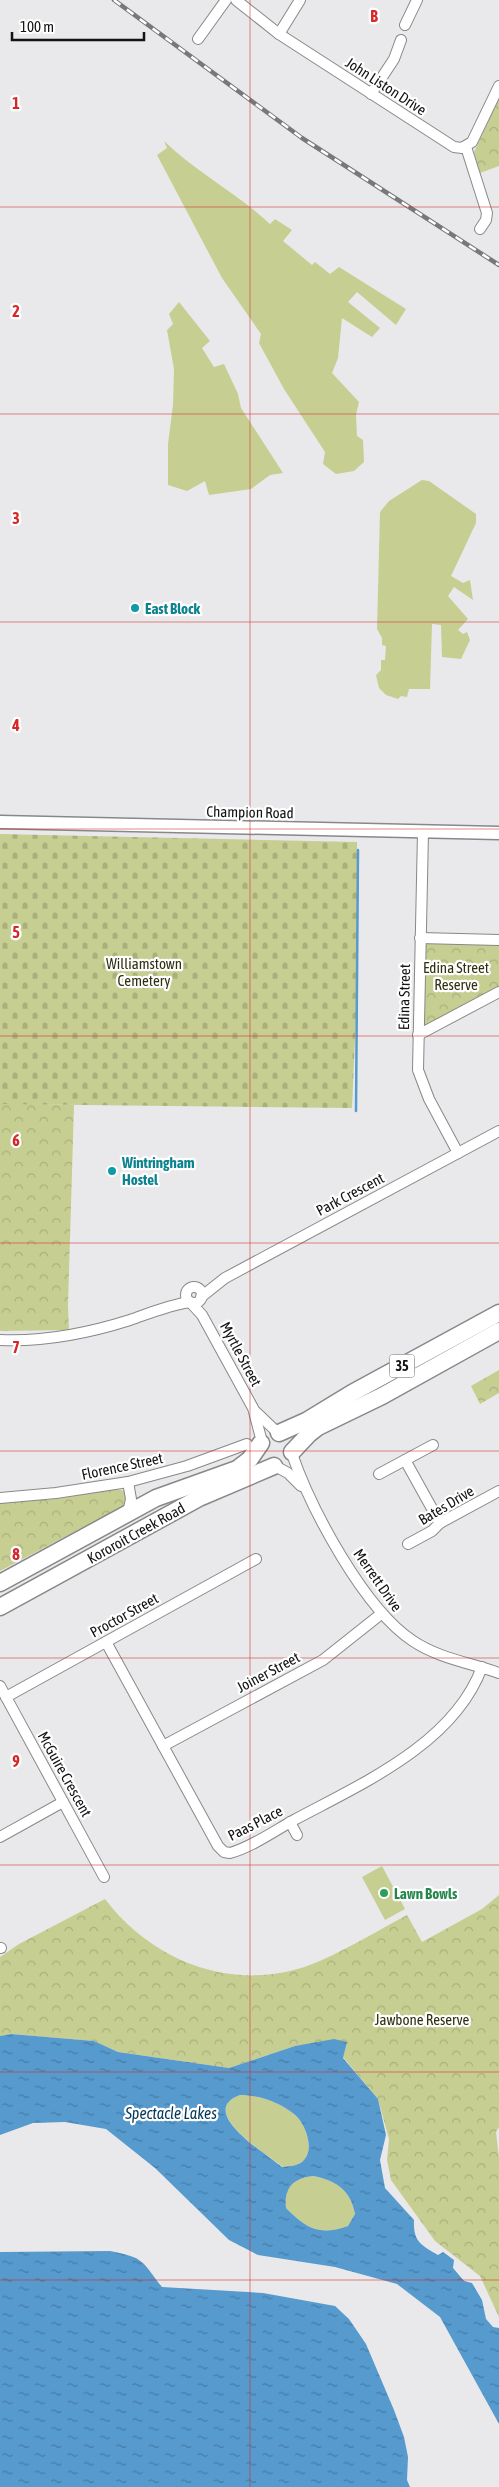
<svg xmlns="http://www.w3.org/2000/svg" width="499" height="2487" font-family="'Asap Condensed',sans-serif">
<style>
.grass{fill:#c7ce91}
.forest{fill:url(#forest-crowns)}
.cemetery{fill:url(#cemetery-stones)}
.water{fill:url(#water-ripples);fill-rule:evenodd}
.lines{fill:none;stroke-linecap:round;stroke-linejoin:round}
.stream{stroke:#569ace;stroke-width:2.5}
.minor-casing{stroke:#88888a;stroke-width:12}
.tertiary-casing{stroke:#88888a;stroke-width:15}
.primary-casing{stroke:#88888a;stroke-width:19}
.minor{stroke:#fff;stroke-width:10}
.tertiary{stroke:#fff;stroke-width:12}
.primary{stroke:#fff;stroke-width:16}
.rail-casing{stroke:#78787a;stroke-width:4.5}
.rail{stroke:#fff;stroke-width:2.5;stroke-dasharray:8;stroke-linecap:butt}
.grid{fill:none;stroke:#d62828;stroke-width:1;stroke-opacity:0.55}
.culture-dot{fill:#0f9aa8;stroke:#fff;stroke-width:2}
.leisure-dot{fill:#2e9e5b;stroke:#fff;stroke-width:2}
.labels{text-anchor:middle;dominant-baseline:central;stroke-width:4.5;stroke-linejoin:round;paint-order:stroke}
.shield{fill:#fff;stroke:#5a5a5a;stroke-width:1}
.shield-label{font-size:14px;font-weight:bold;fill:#131314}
.street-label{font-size:15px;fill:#131314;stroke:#fff}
.culture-label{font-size:15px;font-weight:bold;fill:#0d838f;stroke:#fff;text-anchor:start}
.park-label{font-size:15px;fill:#2f310e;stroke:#fff}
.leisure-label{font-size:15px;font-weight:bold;fill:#27864d;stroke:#fff;text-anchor:start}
.water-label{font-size:16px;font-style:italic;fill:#00375a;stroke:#fff}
.grid-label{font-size:16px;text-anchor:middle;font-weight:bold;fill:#d62828;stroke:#fff;stroke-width:4.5;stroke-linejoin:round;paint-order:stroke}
</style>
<defs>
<pattern id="forest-crowns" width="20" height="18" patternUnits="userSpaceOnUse" patternTransform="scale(1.25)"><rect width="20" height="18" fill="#c7ce91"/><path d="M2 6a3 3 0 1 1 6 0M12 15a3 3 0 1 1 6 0" fill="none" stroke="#aab07c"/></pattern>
<pattern id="cemetery-stones" width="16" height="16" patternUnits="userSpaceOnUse" patternTransform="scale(1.25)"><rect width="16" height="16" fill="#c7ce91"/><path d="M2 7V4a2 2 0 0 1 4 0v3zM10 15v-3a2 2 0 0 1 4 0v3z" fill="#aab07c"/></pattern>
<pattern id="water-ripples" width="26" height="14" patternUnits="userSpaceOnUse" patternTransform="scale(1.25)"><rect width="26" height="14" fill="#569ace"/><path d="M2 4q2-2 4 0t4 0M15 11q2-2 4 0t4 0" fill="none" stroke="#467ca6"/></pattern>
</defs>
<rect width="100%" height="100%" fill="#e9e9eb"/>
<!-- grass -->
<g class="grass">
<path d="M 164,141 C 197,173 237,193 270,224 L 275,219 L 292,230 L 283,241 L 312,265 L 315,262 L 330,274 L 339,267 L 406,309 L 396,325 L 357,292 L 348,302 L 380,328 L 372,337 L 342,318 L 338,358 L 332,373 L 359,402 L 356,415 L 357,436 L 363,440 L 364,462 L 354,471 L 336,474 L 323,464 L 325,452 L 284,389 L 259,343 L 261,334 L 222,278 L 157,155 L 167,148 Z"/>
<polygon points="179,302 210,341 202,348 214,367 224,364 238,394 241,408 283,473 270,475 251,489 209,495 205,481 187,491 168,485 168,444 173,405 174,369 167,330 173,324 169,314"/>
<polygon points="422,480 429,481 476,514 476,523 451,576 463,583 470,580 473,600 454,587 448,596 468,619 458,630 463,634 467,632 470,640 461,659 442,657 441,625 432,624 430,689 409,689 407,697 401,696 398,699 386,695 379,688 376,675 381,670 381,660 385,660 386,646 382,645 382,638 377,629 380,512 389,501"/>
<polygon points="382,1866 405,1909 385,1920 362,1877"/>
<path d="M 240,2095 C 259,2095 279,2102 294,2114 C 305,2122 315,2149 304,2160 C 299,2166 290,2166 283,2167 C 265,2153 196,2111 240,2095 Z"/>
<path d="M 313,2176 C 335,2180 351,2190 355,2214 L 348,2226 C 319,2236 307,2229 286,2208 C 284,2186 291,2179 313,2176 Z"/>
</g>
<!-- forest -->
<g class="forest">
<polygon points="499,98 499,166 480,173 474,152"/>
<polygon points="425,943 499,944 499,987 427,1027 422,1022"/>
<polygon points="0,1103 74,1105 68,1305 69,1330 0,1331"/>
<polygon points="499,1370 499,1393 480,1404 471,1386"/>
<polygon points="116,1489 125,1491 127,1503 125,1505 0,1571 0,1502 57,1499"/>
<path d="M 499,1895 L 499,2127 L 496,2132 L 499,2158 L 499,2317 L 480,2276 L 435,2241 L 391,2180 L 387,2160 L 389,2139 L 378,2099 L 343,2057 L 347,2042 L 295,2046 L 229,2068 L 118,2052 L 94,2041 L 11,2034 L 0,2036 L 0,1957 L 19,1944 L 105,1899 C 156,1966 243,1996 322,1960 C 351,1947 379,1930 407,1915 L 422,1942 L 482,1909 Z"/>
</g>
<!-- cemetery -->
<polygon class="cemetery" points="0,834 357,842 357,993 352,1108 0,1104"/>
<!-- water -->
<g class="water">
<path d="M 11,2034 L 94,2041 L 118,2052 L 229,2068 L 295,2046 L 334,2039 L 347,2042 L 343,2058 L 378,2099 L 386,2135 L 380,2160 L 385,2188 L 414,2220 C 413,2242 421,2245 438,2255 L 443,2252 L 454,2260 L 453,2268 L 464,2281 L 472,2283 L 482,2300 L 486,2319 L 493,2327 L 499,2328 L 499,2424 L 440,2317 L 397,2284 L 335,2267 L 258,2255 L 229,2240 L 155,2168 L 106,2129 L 65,2122 L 33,2123 L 0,2135 L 0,2036 ZM 240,2095 C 259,2095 279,2102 294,2114 C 305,2122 315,2149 304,2160 C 299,2166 290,2166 282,2167 C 265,2153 196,2111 240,2095 ZM 313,2176 C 335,2180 351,2190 355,2214 L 348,2226 C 319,2236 307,2229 286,2208 C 284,2188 293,2178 313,2176 Z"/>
<path d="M 110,2251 C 146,2258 141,2261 162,2287 L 263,2293 L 335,2306 L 349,2319 L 366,2344 L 394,2410 L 404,2437 L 408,2457 L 407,2480 L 410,2487 L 0,2487 L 0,2252 Z"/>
</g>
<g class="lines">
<!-- stream -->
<polyline class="stream" points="356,1111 358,850"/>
<!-- minor casing -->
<g class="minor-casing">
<g id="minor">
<polyline points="236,0 279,34 454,147 462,148 472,142 499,86"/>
<polyline points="405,25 417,0"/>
<polyline points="279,34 300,0"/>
<polyline points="198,39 226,0"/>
<polyline points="371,94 394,59 401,40"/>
<polyline points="466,147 487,213 486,220 480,229"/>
<polyline points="423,832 418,1070 429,1099 458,1153"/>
<polyline points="420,938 499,940"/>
<polyline points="418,1035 499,992"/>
<circle cx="194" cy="1295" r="8"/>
<polyline points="201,1297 225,1278 499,1131"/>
<polyline points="191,1303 202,1315 253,1408 262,1442"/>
<path d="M 0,1340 C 44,1342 89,1333 130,1320 C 150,1313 169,1305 190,1302"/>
<polyline points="255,1411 278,1433"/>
<path d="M 292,1454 C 311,1509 364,1609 413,1641 C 438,1658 471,1663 499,1673"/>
<polyline points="405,1460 440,1523"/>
<polyline points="275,1466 288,1473 301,1486"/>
<polyline points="379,1474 433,1445"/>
<polyline points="0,1498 56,1493 128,1482 187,1466 247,1444"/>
<polyline points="128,1513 131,1499 128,1482"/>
<polyline points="408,1544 432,1531 440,1523 499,1491"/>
<path d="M 106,1642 L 218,1846 L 224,1852 L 230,1853 C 250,1848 276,1830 294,1820 C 361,1784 454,1744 482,1667"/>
<polyline points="0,1686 104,1877"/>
<polyline points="6,1697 256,1559"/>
<polyline points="163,1746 323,1660 381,1614"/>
<polyline points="290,1822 297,1835"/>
<polyline points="0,1837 63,1802"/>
<polyline points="0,1948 1,1948"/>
</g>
</g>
<!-- tertiary casing -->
<g class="tertiary-casing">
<polyline id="tertiary" points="0,822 499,833"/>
</g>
<!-- primary casing -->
<g class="primary-casing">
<g id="primary">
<polyline points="279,1433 306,1421 352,1393 499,1313"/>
<polyline points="292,1452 309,1434 318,1427 382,1396 499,1331"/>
<polyline points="0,1583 156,1498 237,1469 250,1459 261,1443"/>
<polyline points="0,1607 199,1498 274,1466"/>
</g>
</g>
<!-- minor -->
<use href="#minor" class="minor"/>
<!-- tertiary -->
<use href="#tertiary" class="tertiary"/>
<!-- primary -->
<use href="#primary" class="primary"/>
<!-- rail casing -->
<g class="rail-casing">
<polyline id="rail" points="114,0 302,138 499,265"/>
</g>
<!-- rail -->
<use href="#rail" class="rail"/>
</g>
<!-- grid -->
<path class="grid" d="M 250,0 L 250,2487M 0,207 L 499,207M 0,414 L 499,414M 0,622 L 499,622M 0,829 L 499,829M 0,1036 L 499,1036M 0,1243 L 499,1243M 0,1451 L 499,1451M 0,1658 L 499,1658M 0,1865 L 499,1865M 0,2072 L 499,2072M 0,2280 L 499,2280"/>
<!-- markers -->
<g class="culture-dot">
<circle cx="135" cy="608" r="5"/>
<circle cx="112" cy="1171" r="5"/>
</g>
<circle class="leisure-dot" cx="384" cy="1893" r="5"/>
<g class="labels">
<!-- shield labels -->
<rect class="shield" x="389.5" y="1354.5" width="25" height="23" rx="4"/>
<g class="shield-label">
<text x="402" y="1366">35</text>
</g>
<!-- street labels -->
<g class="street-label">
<text transform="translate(386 86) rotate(33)">John Liston Drive</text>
<text transform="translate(250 812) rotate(1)">Champion Road</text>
<text transform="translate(404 997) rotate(-89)">Edina Street</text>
<text transform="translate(350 1194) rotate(-28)">Park Crescent</text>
<text transform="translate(241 1354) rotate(62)">Myrtle Street</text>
<text transform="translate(122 1466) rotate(-12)">Florence Street</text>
<text transform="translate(446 1505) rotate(-31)">Bates Drive</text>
<text transform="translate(136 1533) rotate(-29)">Kororoit Creek Road</text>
<text transform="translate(378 1580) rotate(55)">Merrett Drive</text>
<text transform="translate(124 1615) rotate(-29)">Proctor Street</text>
<text transform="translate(268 1672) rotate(-28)">Joiner Street</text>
<text transform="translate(65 1774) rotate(61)">McGuire Crescent</text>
<text transform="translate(255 1823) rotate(-27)">Paas Place</text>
</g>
<!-- culture labels -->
<g class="culture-label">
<text x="145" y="608">East Block</text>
<text x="122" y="1162">Wintringham<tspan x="122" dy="17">Hostel</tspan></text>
</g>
<!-- park labels -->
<g class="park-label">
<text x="144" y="963">Williamstown<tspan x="144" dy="17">Cemetery</tspan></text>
<text x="456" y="967">Edina Street<tspan x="456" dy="17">Reserve</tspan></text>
<text x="422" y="2019">Jawbone Reserve</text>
</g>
<!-- leisure labels -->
<g class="leisure-label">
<text x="394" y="1893">Lawn Bowls</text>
</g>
<!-- water labels -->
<g class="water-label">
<text x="171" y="2113">Spectacle Lakes</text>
</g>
</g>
<g class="grid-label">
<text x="374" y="22">B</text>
<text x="16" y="109">1</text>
<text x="16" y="317">2</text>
<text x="16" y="524">3</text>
<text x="16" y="731">4</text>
<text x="16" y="938">5</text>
<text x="16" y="1146">6</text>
<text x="16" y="1353">7</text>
<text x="16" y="1560">8</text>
<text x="16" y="1767">9</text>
</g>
<!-- scale -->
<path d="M12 32v8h132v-8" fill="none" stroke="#131314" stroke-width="2.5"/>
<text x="20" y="32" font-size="15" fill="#131314" stroke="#ffffff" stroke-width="4" paint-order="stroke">100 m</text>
</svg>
